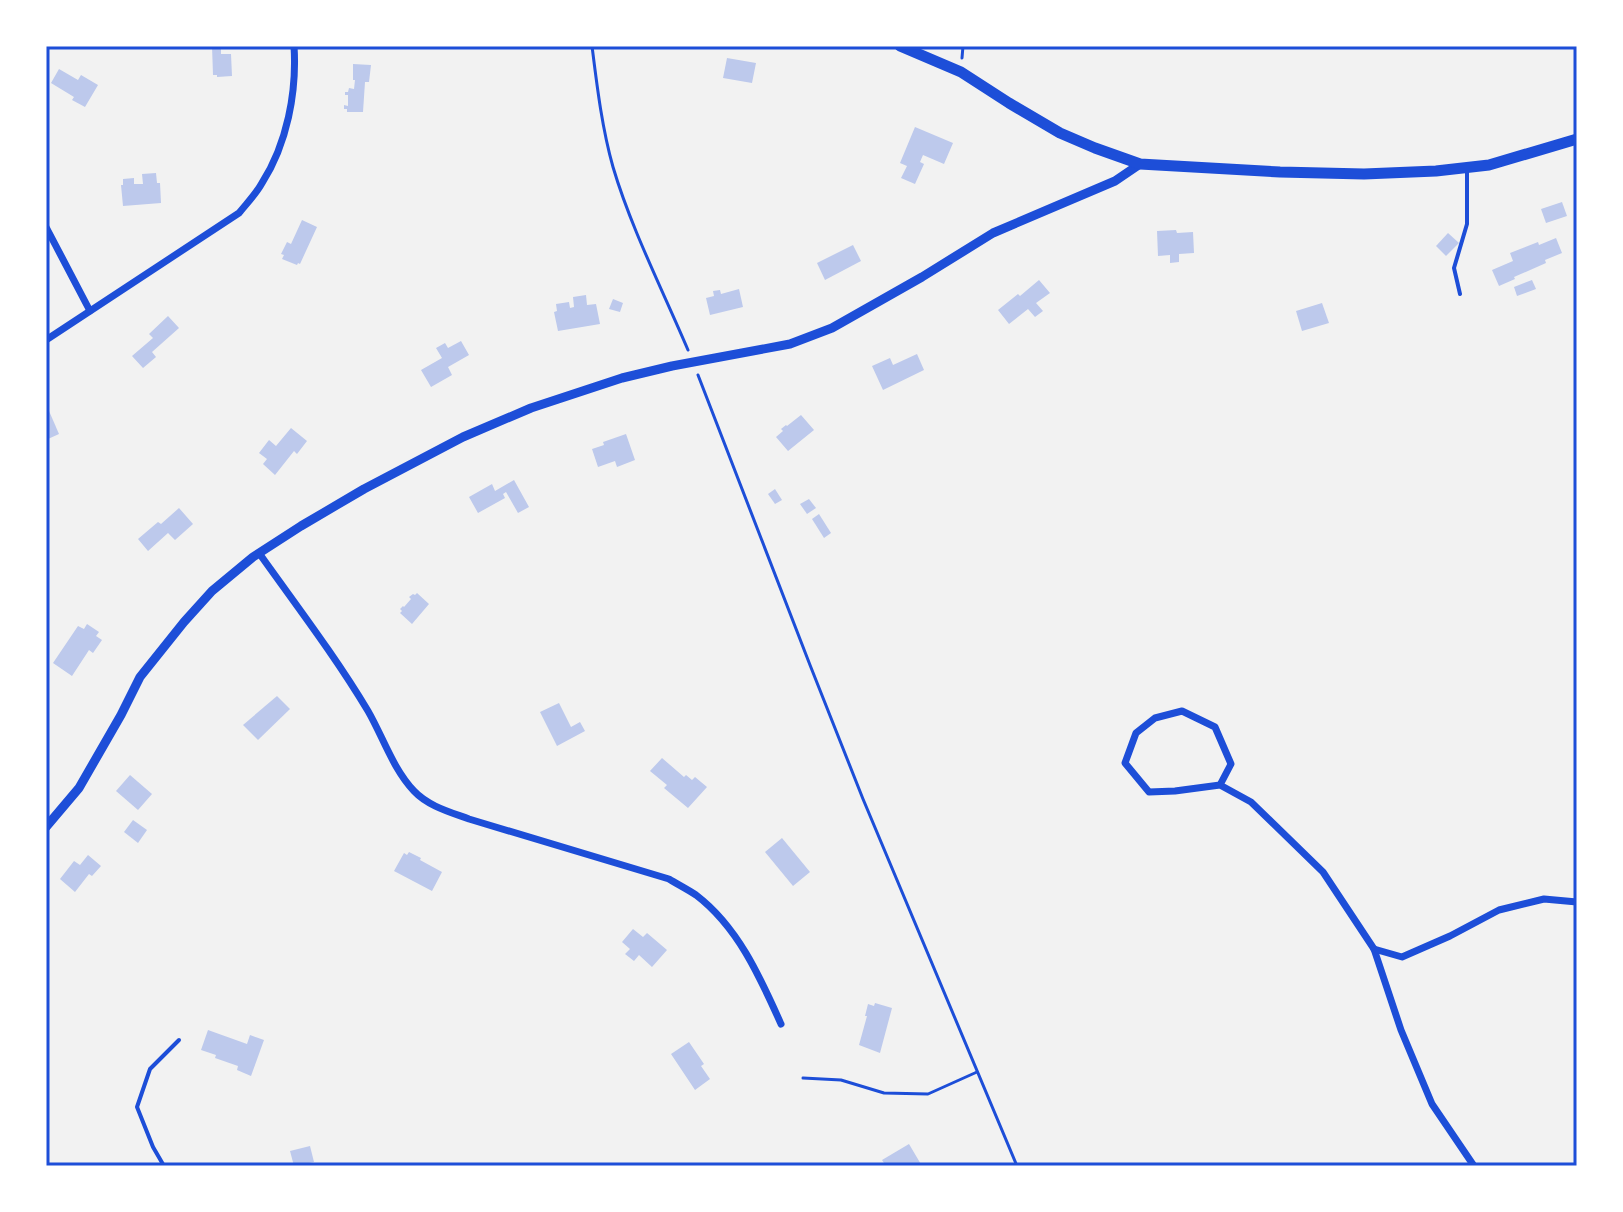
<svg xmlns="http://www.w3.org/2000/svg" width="1623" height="1212" font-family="Commissioner,sans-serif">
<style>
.building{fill:#bdc9ec}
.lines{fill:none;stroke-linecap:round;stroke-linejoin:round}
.path{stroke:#1d4ed8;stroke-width:3}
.service{stroke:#1d4ed8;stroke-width:4}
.minor{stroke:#1d4ed8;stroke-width:7}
.tertiary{stroke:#1d4ed8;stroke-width:9}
.secondary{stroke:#1d4ed8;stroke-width:11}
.neatline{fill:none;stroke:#1d4ed8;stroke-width:3}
</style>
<rect width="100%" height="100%" fill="#f2f2f2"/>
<!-- building -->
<g class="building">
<polygon points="212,46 221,46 221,54 231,54 232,76 217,77 217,75 213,75"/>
<polygon points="727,58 756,63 752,83 723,78"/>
<polygon points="353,64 371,65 369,82 365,82 363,112 347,112 347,109 344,109 344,105 348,106 348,95 345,95 345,92 348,92 349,88 354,89 355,80 353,80"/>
<polygon points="59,69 78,80 81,75 98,85 85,107 72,100 74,97 51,83"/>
<polygon points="915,127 953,143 944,164 923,155 920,162 924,164 915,184 901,178 907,166 900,163"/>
<polygon points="156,173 157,183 160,183 161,203 123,206 121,185 123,185 123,179 134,178 134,184 143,184 142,174"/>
<polygon points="1562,202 1567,216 1546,223 1541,209"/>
<polygon points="302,220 317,227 300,264 298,263 297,265 282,259 284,255 281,254 287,242 291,244"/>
<polygon points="1176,230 1177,233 1193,232 1194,253 1179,254 1179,262 1170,263 1170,255 1158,256 1157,231"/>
<polygon points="1448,233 1459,243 1446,256 1436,246"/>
<polygon points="1556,238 1562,253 1545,260 1546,263 1514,277 1515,279 1499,286 1492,270 1513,261 1510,253 1538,242 1539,245"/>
<polygon points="853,245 861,261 825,280 817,263"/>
<polygon points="1039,280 1050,293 1036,303 1043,311 1035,317 1028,309 1009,324 998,310 1018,294 1020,296"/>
<polygon points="1532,280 1536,289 1517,296 1514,287"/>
<polygon points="739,289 743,307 710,315 706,298 714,296 713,291 720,290 721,294"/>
<polygon points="586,295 587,305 596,304 600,324 558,331 554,312 557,311 556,304 569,302 570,308 574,307 573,297"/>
<polygon points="613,299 623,303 620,312 609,309"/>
<polygon points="1322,303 1329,323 1302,331 1296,311"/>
<polygon points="168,316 179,328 152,352 156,357 143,368 132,356 153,338 149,334"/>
<polygon points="461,341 469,355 448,367 452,375 431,387 421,370 442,358 436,348 445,343 448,348"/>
<polygon points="917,354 924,370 883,390 872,366 890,358 893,365"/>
<polygon points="46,404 59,434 48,439 46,433"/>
<polygon points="801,415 814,430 788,451 776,437 783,431 781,429 786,425 787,426"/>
<polygon points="291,428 307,441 297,454 294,451 275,475 263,464 267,459 259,453 269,440 276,446"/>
<polygon points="626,434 635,460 617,467 615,461 598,467 592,449 604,445 603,442"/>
<polygon points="514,480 529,507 518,513 506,492 503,494 505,498 478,513 469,497 492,484 495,491"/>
<polygon points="775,489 782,500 775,504 768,494"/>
<polygon points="809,499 816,508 807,514 800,504"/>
<polygon points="179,508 193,524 175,540 168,533 148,551 138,539 158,522 161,524"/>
<polygon points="819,514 831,533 824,538 812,519"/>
<polygon points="417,593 429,604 412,624 400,613 402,611 400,609 403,606 404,607 411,599 409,597 413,594 415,595"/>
<polygon points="87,624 99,632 96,636 102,640 93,653 89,650 72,676 53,663 78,626 84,629"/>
<polygon points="277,696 290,709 258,740 243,725"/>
<polygon points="559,703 571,727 580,722 585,731 557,746 540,712"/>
<polygon points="662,758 684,777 686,775 692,780 695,777 707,787 688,808 664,788 667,785 650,771"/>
<polygon points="130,775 152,794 138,810 116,791"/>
<polygon points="133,820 147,830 138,843 124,832"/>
<polygon points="782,838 810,872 793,886 765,852"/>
<polygon points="409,852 421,858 420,860 442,872 432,891 394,871 404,853 407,855"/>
<polygon points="88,855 101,866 92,876 89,874 75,892 60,879 74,861 80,865"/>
<polygon points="633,929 643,937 647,933 667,950 652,967 639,955 634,961 625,954 630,949 622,942"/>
<polygon points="875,1003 892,1008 880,1053 859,1045 867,1016 865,1016 868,1004 874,1006"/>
<polygon points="208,1030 247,1044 250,1035 264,1040 251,1076 237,1070 238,1066 215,1058 216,1055 201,1050"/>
<polygon points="689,1042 704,1064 701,1066 710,1079 695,1090 671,1054"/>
<polygon points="909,1144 922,1166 879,1166 884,1163 882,1160"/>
<polygon points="310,1146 314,1162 294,1166 290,1151"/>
</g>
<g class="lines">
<!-- path -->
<g class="path">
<path d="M 592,46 C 597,86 602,128 613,167 C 631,228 663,291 688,350"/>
<polyline points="962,58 963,46"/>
<polyline points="698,375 810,665 863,799 1017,1166"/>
<polyline points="803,1078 841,1080 884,1093 928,1094 977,1072"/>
</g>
<!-- service -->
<g class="service">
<polyline points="1460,294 1454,268 1467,224 1467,170"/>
<polyline points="164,1166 153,1147 137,1107 150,1069 179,1040"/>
</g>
<!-- minor -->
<g class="minor">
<polyline points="46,227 90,311"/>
<path d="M 46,340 L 239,213 C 247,203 256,194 262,183 C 287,144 297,92 294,46"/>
<path d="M 259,553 C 296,605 335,656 368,711 C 383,737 393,769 414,791 C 428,806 450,812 469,819 L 669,879 C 677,884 687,889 696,895 C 738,927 760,977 781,1024"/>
<polyline points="1220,785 1231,764 1215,727 1182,711 1155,718 1136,733 1125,763 1149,792 1175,791 1220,785 1251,802 1323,872 1374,949 1401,1030 1432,1104 1474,1166"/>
<polyline points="1374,949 1402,957 1450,936 1499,910 1544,899 1577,902"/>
</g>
<!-- tertiary -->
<polyline class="tertiary" points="46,827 79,788 121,715 140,677 184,622 212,591 253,557 301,526 364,489 463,437 531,408 622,378 672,366 790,344 832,328 922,277 993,233 1115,181 1140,164"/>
<!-- secondary -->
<polyline class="secondary" points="900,46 961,72 1009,103 1060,133 1095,148 1140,164 1280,172 1364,174 1436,171 1489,165 1577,139"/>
</g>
<!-- border -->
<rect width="1623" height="1212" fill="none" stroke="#ffffff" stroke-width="96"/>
<rect x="48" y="48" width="1527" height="1116" class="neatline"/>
</svg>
